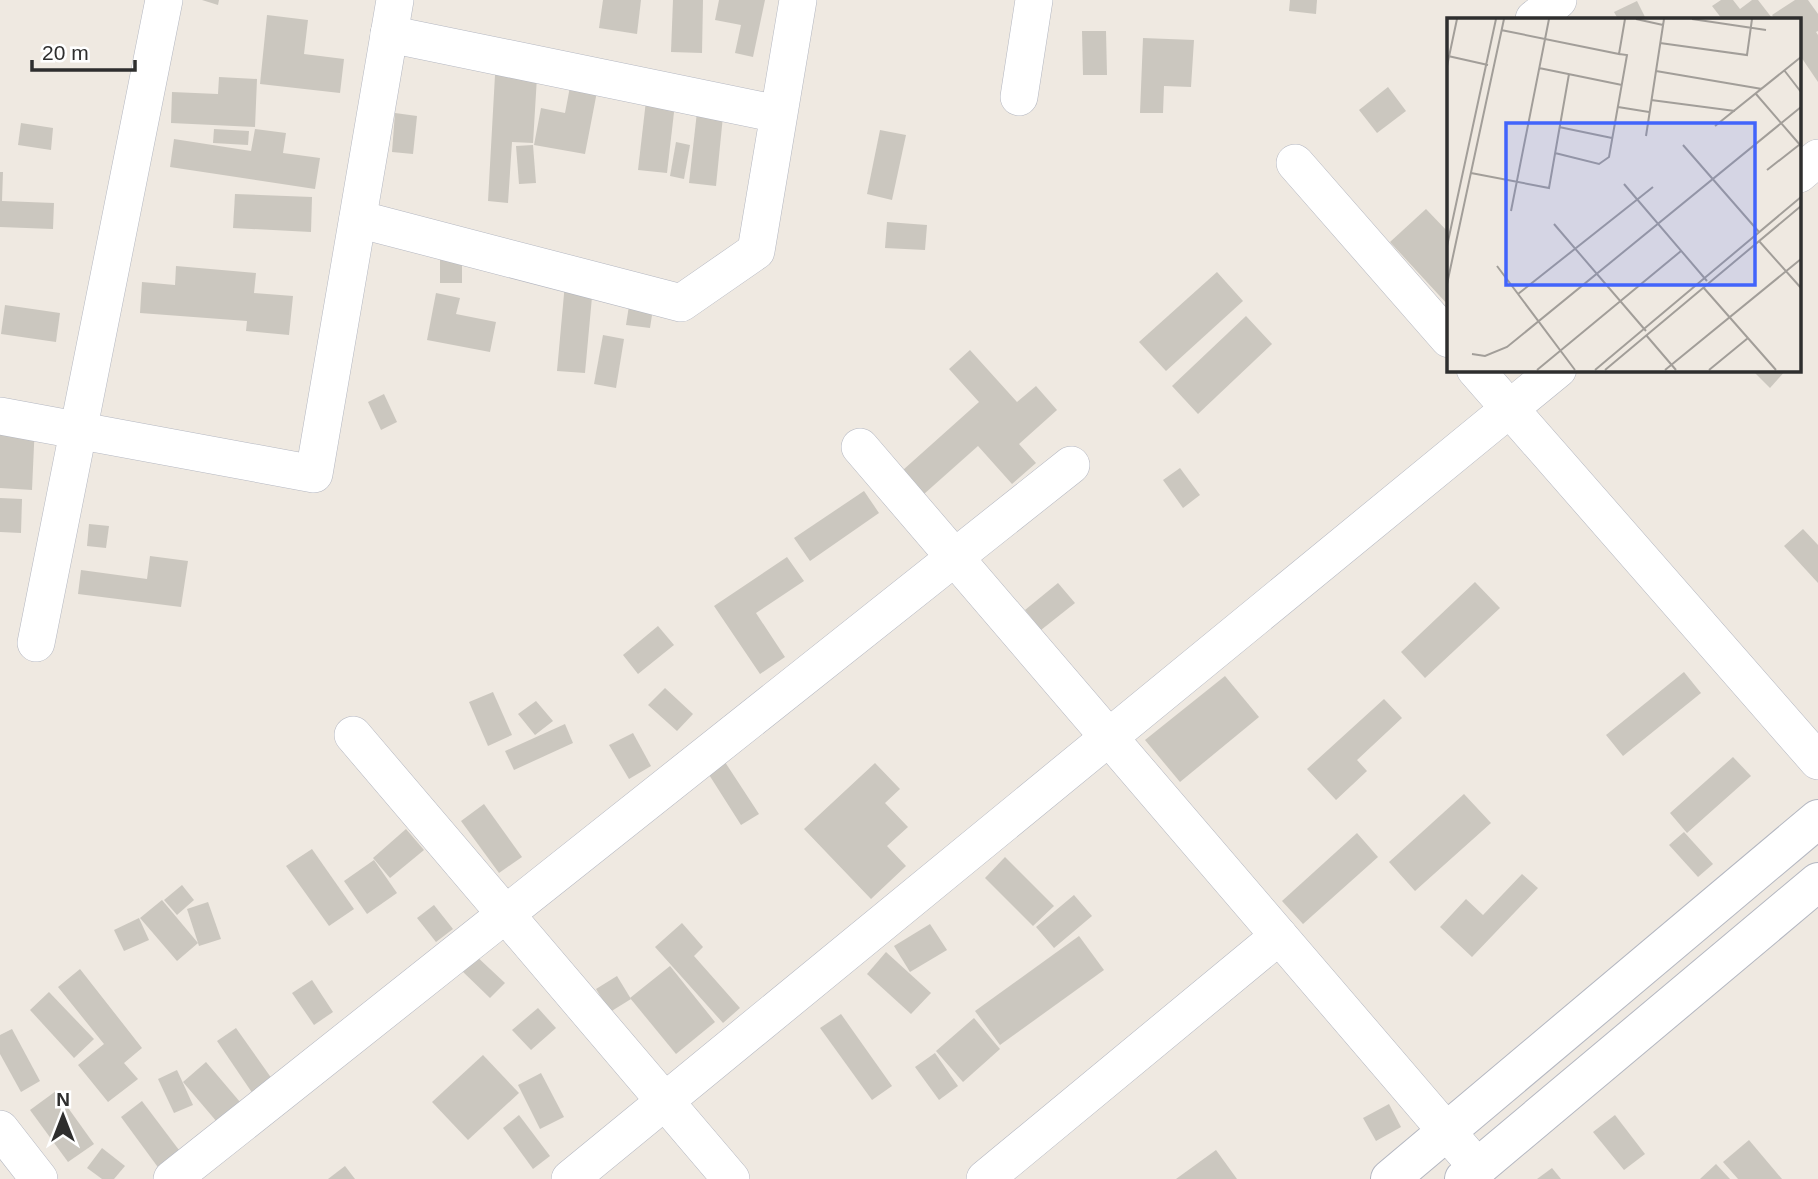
<svg xmlns="http://www.w3.org/2000/svg" width="1818" height="1179" font-family="Arial,sans-serif">
<style>
.building{fill:#cbc7bf}
.lines{fill:none;stroke-linecap:round;stroke-linejoin:round}
.minor-casing{stroke:#b4b7c1;stroke-width:38}
.tertiary-casing{stroke:#b4b7c1;stroke-width:40}
.minor{stroke:#fff;stroke-width:37}
.tertiary{stroke:#fff;stroke-width:38}
.inset-road{fill:none;stroke:#a29e99;stroke-width:2}
.view{fill:#4264fb;fill-opacity:0.15;stroke:#4264fb;stroke-width:3.5}
.inset-edge{fill:none;stroke:#2e2e2e;stroke-width:3.5}
</style>
<rect width="100%" height="100%" fill="#efe9e1"/>
<!-- building -->
<g class="building">
<polygon points="202,0 219,0 218,5"/>
<polygon points="603,0 641,0 637,34 599,28"/>
<polygon points="673,0 703,0 702,53 671,52"/>
<polygon points="719,0 765,0 753,57 735,53 741,25 715,20"/>
<polygon points="1290,0 1317,0 1316,14 1289,11"/>
<polygon points="1721,0 1733,0 1740,9 1752,0 1758,0 1772,18 1722,19 1712,6"/>
<polygon points="1795,0 1808,0 1818,14 1818,31 1816,32 1818,35 1818,82 1799,54 1799,19 1775,19 1772,15"/>
<polygon points="1637,1 1646,19 1618,19 1614,12"/>
<polygon points="267,15 308,20 304,54 344,59 340,93 260,84"/>
<polygon points="1082,31 1106,31 1107,75 1083,75"/>
<polygon points="1143,38 1194,40 1191,87 1164,86 1163,113 1140,113"/>
<polygon points="496,57 538,60 533,143 512,142 508,203 488,201"/>
<polygon points="573,71 600,76 585,154 534,145 541,108 565,113"/>
<polygon points="219,77 257,79 255,127 171,123 172,92 218,94"/>
<polygon points="1388,87 1406,111 1377,133 1359,110"/>
<polygon points="647,92 676,95 667,173 638,170"/>
<polygon points="698,103 724,106 716,186 689,183"/>
<polygon points="395,113 417,116 413,154 392,152"/>
<polygon points="21,123 53,128 51,150 18,145"/>
<polygon points="214,129 249,131 248,145 213,143"/>
<polygon points="255,129 286,133 283,153 320,158 315,189 170,167 174,139 251,151"/>
<polygon points="880,130 906,135 892,200 867,194"/>
<polygon points="676,142 690,145 684,179 670,176"/>
<polygon points="533,145 536,183 519,184 516,146"/>
<polygon points="0,172 3,172 2,201 54,203 53,229 0,227"/>
<polygon points="235,194 312,197 311,232 233,228"/>
<polygon points="1426,209 1449,233 1449,306 1390,242"/>
<polygon points="887,222 927,225 925,250 885,248"/>
<rect x="440" y="256" width="22" height="27"/>
<polygon points="176,266 256,273 254,293 293,296 289,335 246,331 247,321 140,313 142,282 175,285"/>
<polygon points="1217,272 1243,301 1166,371 1139,342"/>
<polygon points="565,283 593,286 585,373 557,371"/>
<polygon points="436,293 460,298 456,314 496,322 490,352 427,340"/>
<polygon points="630,299 654,302 650,328 626,325"/>
<polygon points="5,305 60,313 56,342 1,334"/>
<polygon points="1246,316 1272,344 1198,414 1172,386"/>
<polygon points="603,335 624,339 616,388 594,384"/>
<polygon points="970,350 1017,402 1036,386 1057,410 1019,444 1036,463 1012,484 978,446 924,494 903,470 979,402 949,369"/>
<polygon points="1751,369 1787,369 1770,388"/>
<polygon points="384,394 397,422 381,430 368,402"/>
<polygon points="0,422 35,423 32,490 0,488"/>
<polygon points="1180,468 1200,495 1183,508 1163,480"/>
<polygon points="864,491 879,513 810,561 794,538"/>
<polygon points="0,498 22,499 21,533 0,532"/>
<polygon points="89,524 109,526 106,548 87,546"/>
<polygon points="1803,529 1818,545 1818,583 1784,546"/>
<polygon points="150,556 188,561 181,607 78,594 81,570 147,579"/>
<polygon points="787,557 804,581 756,613 785,657 760,674 714,606"/>
<polygon points="1475,582 1500,608 1425,678 1401,652"/>
<polygon points="1058,583 1075,603 1041,630 1025,610"/>
<polygon points="658,626 674,645 638,674 623,655"/>
<polygon points="1684,672 1701,693 1623,756 1606,735"/>
<polygon points="1225,676 1259,717 1180,782 1145,740"/>
<polygon points="665,688 693,714 677,731 648,705"/>
<polygon points="493,692 512,735 488,746 469,702"/>
<polygon points="1384,699 1402,718 1357,760 1367,771 1336,800 1307,769"/>
<polygon points="536,701 553,721 535,735 518,714"/>
<polygon points="565,724 573,743 514,770 505,751"/>
<polygon points="633,733 651,766 629,779 609,745"/>
<polygon points="1733,757 1751,776 1687,833 1670,813"/>
<polygon points="723,759 759,814 741,825 706,770"/>
<polygon points="875,763 900,789 885,803 908,827 887,846 906,866 871,899 804,829"/>
<polygon points="1464,794 1491,823 1415,891 1389,862"/>
<polygon points="484,804 522,857 499,873 461,821"/>
<polygon points="406,829 424,850 390,878 373,858"/>
<polygon points="1684,832 1713,864 1698,877 1669,845"/>
<polygon points="1357,833 1378,857 1303,924 1282,901"/>
<polygon points="312,849 354,909 329,926 286,866"/>
<polygon points="1005,857 1054,906 1033,926 985,878"/>
<polygon points="374,860 397,893 367,914 344,881"/>
<polygon points="1522,874 1538,888 1472,957 1440,927 1466,899 1483,915"/>
<polygon points="182,885 194,900 177,915 164,900"/>
<polygon points="1074,895 1092,916 1054,948 1036,927"/>
<polygon points="162,900 198,943 177,961 140,918"/>
<polygon points="208,902 221,939 199,946 187,909"/>
<polygon points="434,905 453,929 436,942 417,918"/>
<polygon points="139,918 149,940 124,951 114,930"/>
<polygon points="682,923 703,947 694,956 740,1008 723,1023 655,947"/>
<polygon points="930,924 947,950 910,972 894,946"/>
<polygon points="1079,936 1104,970 1000,1045 975,1011"/>
<polygon points="886,952 931,993 911,1014 867,974"/>
<polygon points="474,954 505,983 490,998 460,969"/>
<polygon points="670,966 715,1022 676,1054 630,998"/>
<polygon points="80,969 142,1048 124,1063 138,1079 108,1102 78,1065 104,1044 58,987"/>
<polygon points="617,976 631,999 610,1012 596,989"/>
<polygon points="312,980 333,1012 314,1025 292,993"/>
<polygon points="49,992 94,1039 74,1058 30,1010"/>
<polygon points="538,1008 556,1028 531,1050 512,1030"/>
<polygon points="841,1014 892,1086 872,1100 820,1028"/>
<polygon points="974,1018 1000,1049 963,1082 936,1051"/>
<polygon points="236,1028 277,1086 257,1100 217,1041"/>
<polygon points="12,1029 40,1081 21,1092 0,1054 0,1035"/>
<polygon points="935,1053 958,1086 939,1100 915,1067"/>
<polygon points="483,1055 519,1093 468,1140 432,1102"/>
<polygon points="206,1062 240,1102 217,1122 183,1082"/>
<polygon points="177,1070 193,1105 174,1113 158,1079"/>
<polygon points="541,1073 564,1117 540,1129 518,1085"/>
<polygon points="56,1091 94,1144 68,1162 30,1110"/>
<polygon points="142,1101 182,1154 160,1170 121,1117"/>
<polygon points="1389,1104 1401,1127 1376,1141 1363,1118"/>
<polygon points="519,1115 550,1156 533,1169 503,1128"/>
<polygon points="1615,1115 1645,1154 1624,1170 1593,1132"/>
<polygon points="1749,1140 1782,1179 1738,1179 1723,1162"/>
<polygon points="102,1148 125,1166 114,1179 102,1179 87,1168"/>
<polygon points="1216,1150 1237,1179 1176,1179"/>
<polygon points="1716,1164 1730,1179 1700,1179"/>
<polygon points="345,1166 355,1179 328,1179"/>
<polygon points="1552,1168 1561,1179 1537,1179"/>
</g>
<g class="lines">
<!-- minor casing -->
<g class="minor-casing">
<g id="minor">
<polyline points="1534,19 1558,0"/>
<polyline points="389,34 778,114"/>
<polyline points="1019,97 1034,0"/>
<polyline points="1295,163 1449,339"/>
<polyline points="1799,174 1818,158"/>
<polyline points="358,219 681,303 756,251 798,0"/>
<polyline points="1475,369 1818,761"/>
<polyline points="0,416 314,474 395,0"/>
<polyline points="860,447 1478,1168"/>
<polyline points="36,643 164,0"/>
<polyline points="353,735 731,1179"/>
<polyline points="0,1129 39,1179"/>
<polyline points="172,1179 1071,465"/>
<polyline points="570,1179 1558,369"/>
<polyline points="985,1179 1279,936"/>
</g>
</g>
<!-- tertiary casing -->
<g class="tertiary-casing">
<g id="tertiary">
<polyline points="1390,1179 1818,819"/>
<polyline points="1464,1179 1818,882"/>
</g>
</g>
<!-- minor -->
<use href="#minor" class="minor"/>
<!-- tertiary -->
<use href="#tertiary" class="tertiary"/>
</g>
<!-- overview -->
<g transform="translate(1447 18)">
<rect width="354" height="354" fill="#efe9e1"/>
<path class="inset-road" d="M 189,1 L 216,7M 245,1 L 319,12M 54,12 L 172,36 L 178,1M 213,25 L 300,37 L 305,1M 1,38 L 41,47M 0,48 L 10,1M 92,50 L 175,67M 337,52 L 354,74M 209,53 L 315,71M 309,76 L 354,128M 204,82 L 288,93M 171,89 L 202,94M 268,108 L 354,39M 112,109 L 165,120M 199,118 L 217,1M 236,127 L 312,214M 108,135 L 152,146 L 162,139 L 180,37 L 172,36M 320,152 L 352,127M 24,155 L 102,170 L 122,56M 177,166 L 260,263M 64,193 L 102,1M 107,206 L 199,313M 312,223 L 354,270M 0,228 L 49,1M 50,248 L 128,352M 0,266 L 57,1M 256,269 L 329,352M 71,276 L 206,169M 199,317 L 229,352M 25,336 L 38,338 L 60,329 L 354,89M 90,352 L 234,233M 148,352 L 354,179M 158,352 L 354,188M 218,352 L 354,241M 262,352 L 301,320"/>
<path class="view" d="M 59,105 L 308,105 L 308,267 L 59,267 Z"/>
<rect width="354" height="354" class="inset-edge"/>
</g>
<!-- north arrow -->
<g transform="translate(63 1116)" stroke="#ffffff" stroke-width="5" paint-order="stroke">
<path d="M0-5L12 26L0 18L-12 26Z" fill="#2e2e2e"/>
<text y="-10" font-size="19" font-weight="bold" text-anchor="middle" fill="#2e2e2e">N</text>
</g>
<!-- scale -->
<path d="M32 60v10h103v-10" fill="none" stroke="#2e2e2e" stroke-width="3.5"/>
<text x="42" y="60" font-size="21" fill="#2e2e2e" stroke="#ffffff" stroke-width="5" paint-order="stroke">20 m</text>
</svg>
